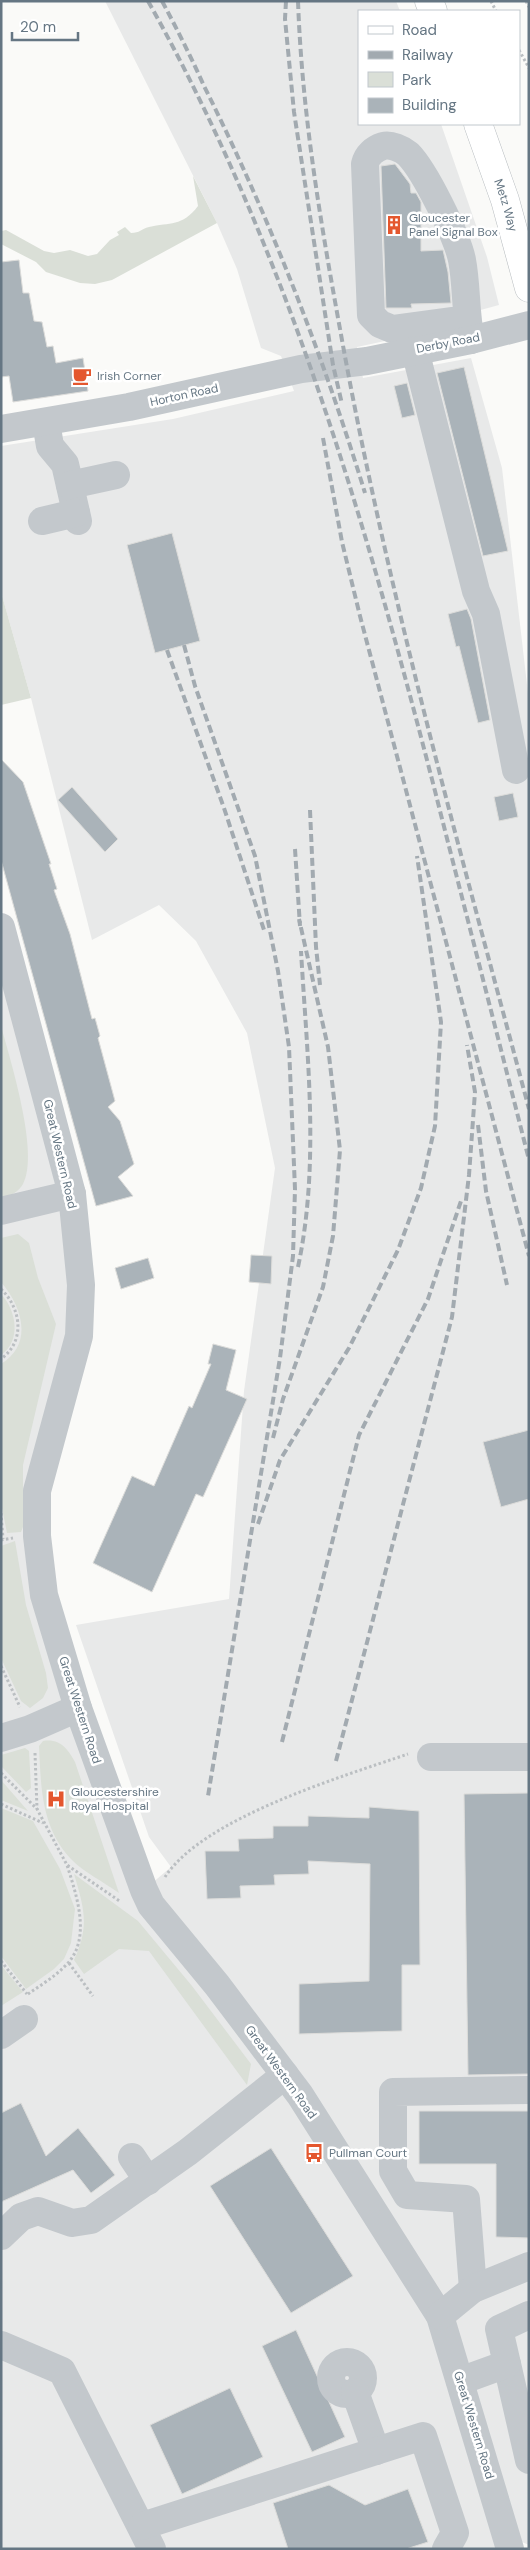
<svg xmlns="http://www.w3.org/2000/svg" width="530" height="2550" font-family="'DM Sans',sans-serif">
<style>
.built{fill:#e8e9e9}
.green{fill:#dadfd7}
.building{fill:#aab3b9;stroke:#dcdcda}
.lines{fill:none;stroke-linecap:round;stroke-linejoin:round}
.major-casing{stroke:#b5babe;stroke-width:29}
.path{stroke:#bbbfc2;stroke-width:3;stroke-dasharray:2.5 2.5;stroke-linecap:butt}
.minor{stroke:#c3c8cc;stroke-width:28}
.major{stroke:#fff;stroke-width:28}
.rail{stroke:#a2aab0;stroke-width:4;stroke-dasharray:8 4;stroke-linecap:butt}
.labels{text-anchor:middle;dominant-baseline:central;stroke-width:5;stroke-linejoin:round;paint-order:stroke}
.street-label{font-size:12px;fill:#657683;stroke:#fff}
.poi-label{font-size:12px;fill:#657683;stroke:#fff;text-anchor:start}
</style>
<rect width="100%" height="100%" fill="#fafaf8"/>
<!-- built -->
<polygon class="built" points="105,1 396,1 400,11 359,11 359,124 441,124 487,257 499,305 466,314 450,327 357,347 363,378 471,358 502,468 529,702 529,2545 508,2536 500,2549 1,2549 1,927 81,1285 37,1536 144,1890 171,1867 149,1837 76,1625 229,1599 244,1391 275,1168 247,1033 196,941 159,905 92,940 31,698 1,592 1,446 173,419 294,391 281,356 261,348 237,269 217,223"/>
<!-- green -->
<g class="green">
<path d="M 193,176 L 217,223 L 112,280 L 95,284 L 80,283 L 46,272 L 36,262 L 1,244 L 1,231 L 6,230 L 44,251 L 54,253 L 70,250 L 88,256 L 97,254 L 110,240 L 119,235 L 117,232 L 125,227 L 131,233 C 140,233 141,229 149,227 C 170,222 182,227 198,206 Z"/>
<polygon points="1,592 31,698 1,705"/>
<path d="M 1,1026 C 10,1059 40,1154 23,1184 C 18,1193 10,1195 1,1199 Z"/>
<path d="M 18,1234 L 29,1243 L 38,1278 L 56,1324 L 23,1465 L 23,1527 L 21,1532 L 7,1533 L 1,1503 L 1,1364 C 34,1344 22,1306 1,1282 L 1,1238 Z"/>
<path d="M 1,1294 C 16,1310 22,1340 1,1355 Z"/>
<polygon points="15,1541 26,1605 46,1673 48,1688 43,1698 30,1708 21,1701 1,1658 1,1546"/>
<path d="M 43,1741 C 60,1738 68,1749 75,1762 L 119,1893 C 104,1882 83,1872 71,1859 C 41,1827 41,1787 39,1746 Z"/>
<polygon points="25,1748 29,1751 31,1788 26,1792 1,1766 1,1755"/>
<polygon points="1,1780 28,1811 1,1800"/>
<polygon points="1,1808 33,1821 60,1869 75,1909 71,1943 64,1959 54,1969 26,1989 1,1956"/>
<path d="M 74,1874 L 138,1921 L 192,1986 L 251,2064 L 247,2085 L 149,1951 L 119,1949 L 84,1974 L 74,1960 C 90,1926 84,1908 74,1874 Z"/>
<polygon points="1,1965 23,1992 1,2006"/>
</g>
<!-- building -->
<g class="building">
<polygon points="395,164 410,184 411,193 416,193 421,202 421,251 443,250 448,272 451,303 411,304 412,308 386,308 381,166"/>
<polygon points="19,260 23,293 29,293 34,321 42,322 47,347 53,346 56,363 83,358 88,391 13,402 9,376 1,377 1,262"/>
<polygon points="464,367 508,551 483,556 437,373"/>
<polygon points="407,383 415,415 402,418 394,386"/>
<polygon points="172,533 200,641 155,653 127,545"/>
<polygon points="467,609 471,619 490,720 478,723 459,646 456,647 448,614"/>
<polygon points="1,759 23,782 51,864 49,864 57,889 54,890 70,934 92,1019 95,1018 100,1036 98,1038 115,1101 108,1107 120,1121 134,1164 118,1177 133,1196 96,1206 1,860"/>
<polygon points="72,787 118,839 105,852 58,800"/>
<polygon points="513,793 518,817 499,821 494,797"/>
<polygon points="251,1255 272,1256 271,1284 249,1282"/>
<polygon points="148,1258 154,1278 121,1289 115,1268"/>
<polygon points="213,1344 236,1350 226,1390 247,1399 203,1497 196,1494 152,1592 93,1563 132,1476 154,1486 189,1406 192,1408 211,1364 208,1364"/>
<polygon points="529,1430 529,1499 501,1507 483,1442"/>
<polygon points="529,1793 529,2074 468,2075 464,1794"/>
<polygon points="369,1807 419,1811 420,1965 402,1965 402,2031 299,2034 299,1984 369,1981 370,1864 308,1861 309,1874 274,1875 275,1885 240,1886 241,1898 207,1899 205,1851 239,1851 238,1839 273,1838 273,1826 308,1826 308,1816 369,1818"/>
<polygon points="21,2103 46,2156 78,2128 115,2175 91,2193 73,2170 1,2202 1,2113"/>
<polygon points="419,2111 529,2111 529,2238 496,2237 496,2164 419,2164"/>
<polygon points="271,2148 353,2276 291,2313 210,2186"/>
<polygon points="296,2330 345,2437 312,2452 262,2346"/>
<polygon points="230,2388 263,2457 182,2494 150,2425"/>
<polygon points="329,2485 365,2505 408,2489 428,2542 406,2549 288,2549 273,2503"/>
</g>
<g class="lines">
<!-- major casing -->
<g class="major-casing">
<g id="major">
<polyline points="429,1 433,11"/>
<path id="s1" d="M 478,124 L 505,200 L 529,288"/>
</g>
</g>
<!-- path -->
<g class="path">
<polyline points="491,1 496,11"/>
<polyline points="526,1 529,7"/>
<polyline points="519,50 529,68"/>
<path d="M 1,1289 C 21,1308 26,1341 1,1359"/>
<polyline points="1,1513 3,1539"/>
<polyline points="1,1540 13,1538"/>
<polyline points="1,1666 20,1707"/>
<polyline points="35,1753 37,1809"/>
<polyline points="1,1773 37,1809 67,1865 121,1902"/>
<polyline points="1,1804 43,1823"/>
<path d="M 165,1877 C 203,1818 341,1777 408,1754"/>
<polyline points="1,1961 27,1994"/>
<polyline points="69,1963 93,1996"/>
<path d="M 28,1994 C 41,1985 56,1976 67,1964 C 92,1938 76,1894 67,1865"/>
</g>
<!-- minor -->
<g class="minor">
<path d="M 466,319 L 392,329 L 380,324 L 371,315 L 365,164 C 367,155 374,149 383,146 C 391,144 402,149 408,154 C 425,171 457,236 462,260 C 467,286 465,313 471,340"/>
<polyline points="415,350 476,591 486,614 516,770"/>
<polyline points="46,422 50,446 65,464 78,521"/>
<polyline points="1,429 129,407 301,369 367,361 471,340 529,325"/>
<polyline points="70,485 116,475"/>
<polyline points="42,521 76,513"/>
<polyline points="1,927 72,1194 81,1285 79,1336 37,1491 37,1536 44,1595 78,1708 144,1890 151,1905 217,1985 300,2095 440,2316 510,2549"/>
<polyline points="1,1211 72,1194"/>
<polyline points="1,1738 30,1729 78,1708"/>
<polyline points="431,1757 529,1757"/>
<polyline points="1,2035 24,2019"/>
<polyline points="132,2157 148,2181"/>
<polyline points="1,2236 21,2217 38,2211 72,2223 91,2220 188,2152 285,2075"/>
<polyline points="473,2289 466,2199 407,2195 393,2171 393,2092 529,2090"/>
<polyline points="440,2316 473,2289 529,2266"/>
<polyline points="1,2345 62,2371 152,2549"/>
<circle cx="347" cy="2378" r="16"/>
<polyline points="507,2364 529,2460"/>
<polyline points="460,2381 507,2364 499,2329 529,2315"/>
<polyline points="355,2392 376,2451"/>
<polyline points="142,2526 423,2436 455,2533 446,2549"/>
</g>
<!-- major -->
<use href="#major" class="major"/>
<!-- rail -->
<g class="rail">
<path d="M 148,1 C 286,247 365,519 435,791 C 466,914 498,1037 529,1160"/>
<path d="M 162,1 C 177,29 191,57 204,86 C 269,216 322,353 365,493"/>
<polyline points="286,1 285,19 294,112 333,365 342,404"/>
<path d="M 298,1 C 302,113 320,219 340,329 C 387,592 460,850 529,1109"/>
<polyline points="323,438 342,542 360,616 529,1256"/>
<polyline points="184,645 195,686 255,856 278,971 289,1047 295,1189 293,1256 280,1358 208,1796"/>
<polyline points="167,650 224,808 265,933"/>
<polyline points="310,810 316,947 320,985"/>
<polyline points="295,849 300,926"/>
<polyline points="478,1125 486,1191 507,1285"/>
<path d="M 298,1267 C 320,1164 307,1055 301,951"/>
<polyline points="273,1438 283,1399 323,1287 333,1236 340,1150 328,1047 299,919"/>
<polyline points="258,1524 280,1460 349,1348 398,1250 421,1188 435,1126 441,1022 417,856"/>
<polyline points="282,1742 359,1435 428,1299 461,1201"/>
<polyline points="336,1761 452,1317 469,1175 475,1092 467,1045"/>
</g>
</g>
<!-- icons -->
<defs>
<g id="building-bare" transform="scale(1.5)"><path d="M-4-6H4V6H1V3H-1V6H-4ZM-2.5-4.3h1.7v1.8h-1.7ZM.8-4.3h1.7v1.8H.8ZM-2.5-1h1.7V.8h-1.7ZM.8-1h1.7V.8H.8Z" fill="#e4572e" stroke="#fff" stroke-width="2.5" paint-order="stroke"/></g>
<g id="cafe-bare" transform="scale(1.5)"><path d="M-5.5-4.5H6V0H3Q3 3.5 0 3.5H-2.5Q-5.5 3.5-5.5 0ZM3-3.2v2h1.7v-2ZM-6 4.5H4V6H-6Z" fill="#e4572e" stroke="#fff" stroke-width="2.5" paint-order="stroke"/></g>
<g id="hospital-bare" transform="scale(1.5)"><path d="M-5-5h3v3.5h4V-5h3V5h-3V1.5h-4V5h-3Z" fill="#e4572e" stroke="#fff" stroke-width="2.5" paint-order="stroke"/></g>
<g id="bus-bare" transform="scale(1.5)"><path d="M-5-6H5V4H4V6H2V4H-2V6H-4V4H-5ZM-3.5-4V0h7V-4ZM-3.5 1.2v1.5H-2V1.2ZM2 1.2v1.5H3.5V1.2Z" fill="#e4572e" stroke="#fff" stroke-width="2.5" paint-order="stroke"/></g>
</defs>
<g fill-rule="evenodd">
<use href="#building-bare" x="394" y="225"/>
<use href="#cafe-bare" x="82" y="376"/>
<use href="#hospital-bare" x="56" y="1799"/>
<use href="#bus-bare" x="314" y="2153"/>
</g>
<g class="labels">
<!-- street labels -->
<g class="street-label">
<text stroke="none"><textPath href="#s1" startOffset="86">Metz Way</textPath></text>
<text transform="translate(448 343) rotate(-11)">Derby Road</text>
<text transform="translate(184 395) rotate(-12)">Horton Road</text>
<text transform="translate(60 1154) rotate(77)">Great Western Road</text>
<text transform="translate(80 1710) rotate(72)">Great Western Road</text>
<text transform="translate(281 2072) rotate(54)">Great Western Road</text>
<text transform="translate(474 2425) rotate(73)">Great Western Road</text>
</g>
<!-- poi labels -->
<g class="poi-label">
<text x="409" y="218">Gloucester<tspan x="409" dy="14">Panel Signal Box</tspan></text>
<text x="97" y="376">Irish Corner</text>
<text x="71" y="1792">Gloucestershire<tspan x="71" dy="14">Royal Hospital</tspan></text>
<text x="329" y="2153">Pullman Court</text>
</g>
</g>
<!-- border -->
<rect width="530" height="2550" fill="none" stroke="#657683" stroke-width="5"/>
<!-- legend -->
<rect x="358" y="10" width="162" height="115" fill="#ffffff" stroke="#c1c8cd"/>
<rect x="368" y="26" width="25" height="8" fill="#ffffff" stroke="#c1c8cd"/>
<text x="402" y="35" font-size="15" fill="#657683">Road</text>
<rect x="368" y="51" width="25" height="8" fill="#a2aab0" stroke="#c1c8cd"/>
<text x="402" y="60" font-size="15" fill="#657683">Railway</text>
<rect x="368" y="72" width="25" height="15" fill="#dadfd7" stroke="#c1c8cd"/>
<text x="402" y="85" font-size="15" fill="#657683">Park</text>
<rect x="368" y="98" width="25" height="15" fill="#aab3b9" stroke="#c1c8cd"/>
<text x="402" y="110" font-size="15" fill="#657683">Building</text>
<!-- scale -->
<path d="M12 32v8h66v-8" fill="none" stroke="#657683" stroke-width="2.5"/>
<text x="20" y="32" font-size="15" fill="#657683" stroke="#ffffff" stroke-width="4" paint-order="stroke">20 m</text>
</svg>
